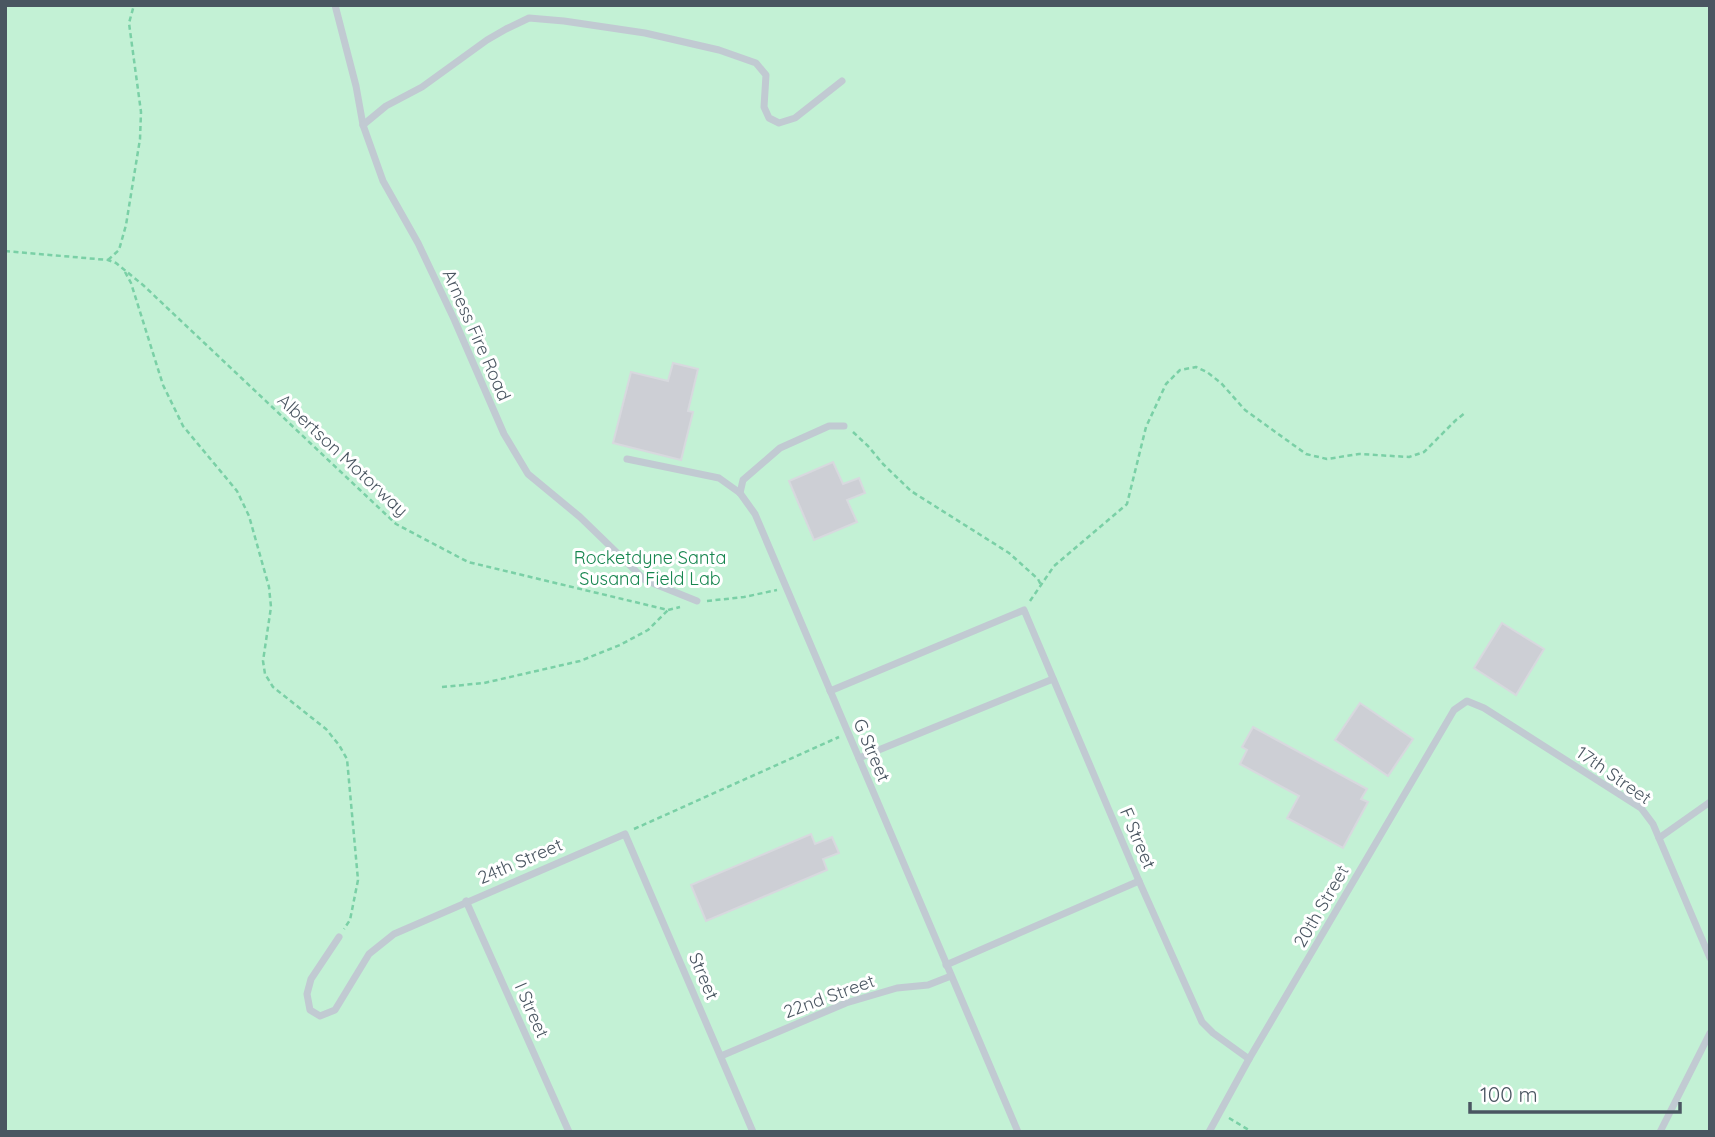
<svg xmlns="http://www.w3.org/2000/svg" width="1715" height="1137" font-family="Quicksand,sans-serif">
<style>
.green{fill:#c3f1d5}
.building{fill:#cdcfd5;stroke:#d7d9de;stroke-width:2}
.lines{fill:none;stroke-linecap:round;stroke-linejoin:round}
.path{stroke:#7ad0a6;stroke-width:2.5;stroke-dasharray:5 3.5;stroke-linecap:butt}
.service{stroke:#c1cad2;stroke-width:7}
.labels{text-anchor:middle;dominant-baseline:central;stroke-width:6;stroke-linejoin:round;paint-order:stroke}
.street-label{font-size:18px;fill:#4a5661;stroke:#fff}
.park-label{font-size:18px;fill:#17864f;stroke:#fff}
</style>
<rect width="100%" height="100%" fill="#f5f3f3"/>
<!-- green -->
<rect class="green" x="5" y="5" width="1705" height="1127"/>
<!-- building -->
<g class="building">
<polygon points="673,363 698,369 688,411 693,412 681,460 613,443 631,372 668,381"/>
<polygon points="833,462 843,484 859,478 865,493 847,500 857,522 814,540 789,481"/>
<polygon points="1502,623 1544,649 1516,695 1474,668"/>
<polygon points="1360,703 1413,739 1388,776 1335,740"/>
<polygon points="1253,727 1367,789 1361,799 1368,802 1343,848 1287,818 1299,796 1240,764 1247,750 1242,747"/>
<polygon points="811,834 815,844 832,837 839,853 823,859 827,870 706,921 691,885"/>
</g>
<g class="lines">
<!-- path -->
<g class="path">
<polyline points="5,251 108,260 116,263 143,285 396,524 468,562 668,610 680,607"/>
<polyline points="108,260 119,250 126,225 140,139 141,112 129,23 134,5"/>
<polyline points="125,272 131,283 163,385 183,426 237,491 249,516 269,587 271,607 263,661 265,674 273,687 326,729 339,745 347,759 358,880 350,920 344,929"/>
<polyline points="853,432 868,446 883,464 911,491 1009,553 1038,579 1041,585"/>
<polyline points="707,601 744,597 777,590"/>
<polyline points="1030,601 1054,566 1127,504 1146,427 1166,384 1180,370 1196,367 1207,372 1221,383 1245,410 1306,454 1327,459 1359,454 1409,457 1424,452 1456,420 1465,413"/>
<polyline points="442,687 484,683 580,661 620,645 648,630 668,610"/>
<polyline points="634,829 839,737"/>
<polyline points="1229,1118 1252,1132"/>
</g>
<!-- service -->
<g class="service">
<polyline points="335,5 356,86 363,125 383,181 418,243 454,319 504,434 528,474 580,517 645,580 697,601"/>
<polyline points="363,125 386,106 422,87 487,40 506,29 529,18 564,21 645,33 719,50 756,63 766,75 764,107 769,118 779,123 795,118 842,81"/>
<polyline points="627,459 719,478 740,493 755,514 1018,1132"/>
<polyline points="740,493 743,480 780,448 829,426 844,426"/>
<polyline points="830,691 1024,610 1139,881 1202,1022 1213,1033 1249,1059"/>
<polyline points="859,758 1053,679"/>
<polyline points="1659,838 1710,802"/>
<polyline points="466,901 569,1132"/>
<polyline points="339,937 311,979 307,994 310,1010 320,1016 335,1010 369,954 394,934 625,834 753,1132"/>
<polyline points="946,965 1139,881"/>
<polyline points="721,1056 846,1003 897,988 928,985 951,976"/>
<polyline points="1209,1132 1249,1059 1454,710 1467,701 1484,708 1641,808 1653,824 1710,958"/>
<polyline points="1660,1132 1710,1033"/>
</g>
</g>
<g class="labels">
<!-- street labels -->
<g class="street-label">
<text transform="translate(477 335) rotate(66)">Arness Fire Road</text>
<text transform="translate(343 455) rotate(43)">Albertson Motorway</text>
<text transform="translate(872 750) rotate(67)">G Street</text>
<text transform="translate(1614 775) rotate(35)">17th Street</text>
<text transform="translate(1138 838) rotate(67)">F Street</text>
<text transform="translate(520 861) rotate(-23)">24th Street</text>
<text transform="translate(1321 906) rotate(-60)">20th Street</text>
<text transform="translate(704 976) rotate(67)">Street</text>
<text transform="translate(829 996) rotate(-20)">22nd Street</text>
<text transform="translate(532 1010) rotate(66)">I Street</text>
</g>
<!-- park labels -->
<g class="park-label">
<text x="650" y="557">Rocketdyne Santa<tspan x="650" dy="21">Susana Field Lab</tspan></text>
</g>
</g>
<!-- border -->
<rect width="1715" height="1137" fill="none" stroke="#4a5661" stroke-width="14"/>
<!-- scale -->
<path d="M1470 1102v10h210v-10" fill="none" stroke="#4a5661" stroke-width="3.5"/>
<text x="1480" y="1102" font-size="21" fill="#4a5661" stroke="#ffffff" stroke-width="5" paint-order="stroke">100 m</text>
</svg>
